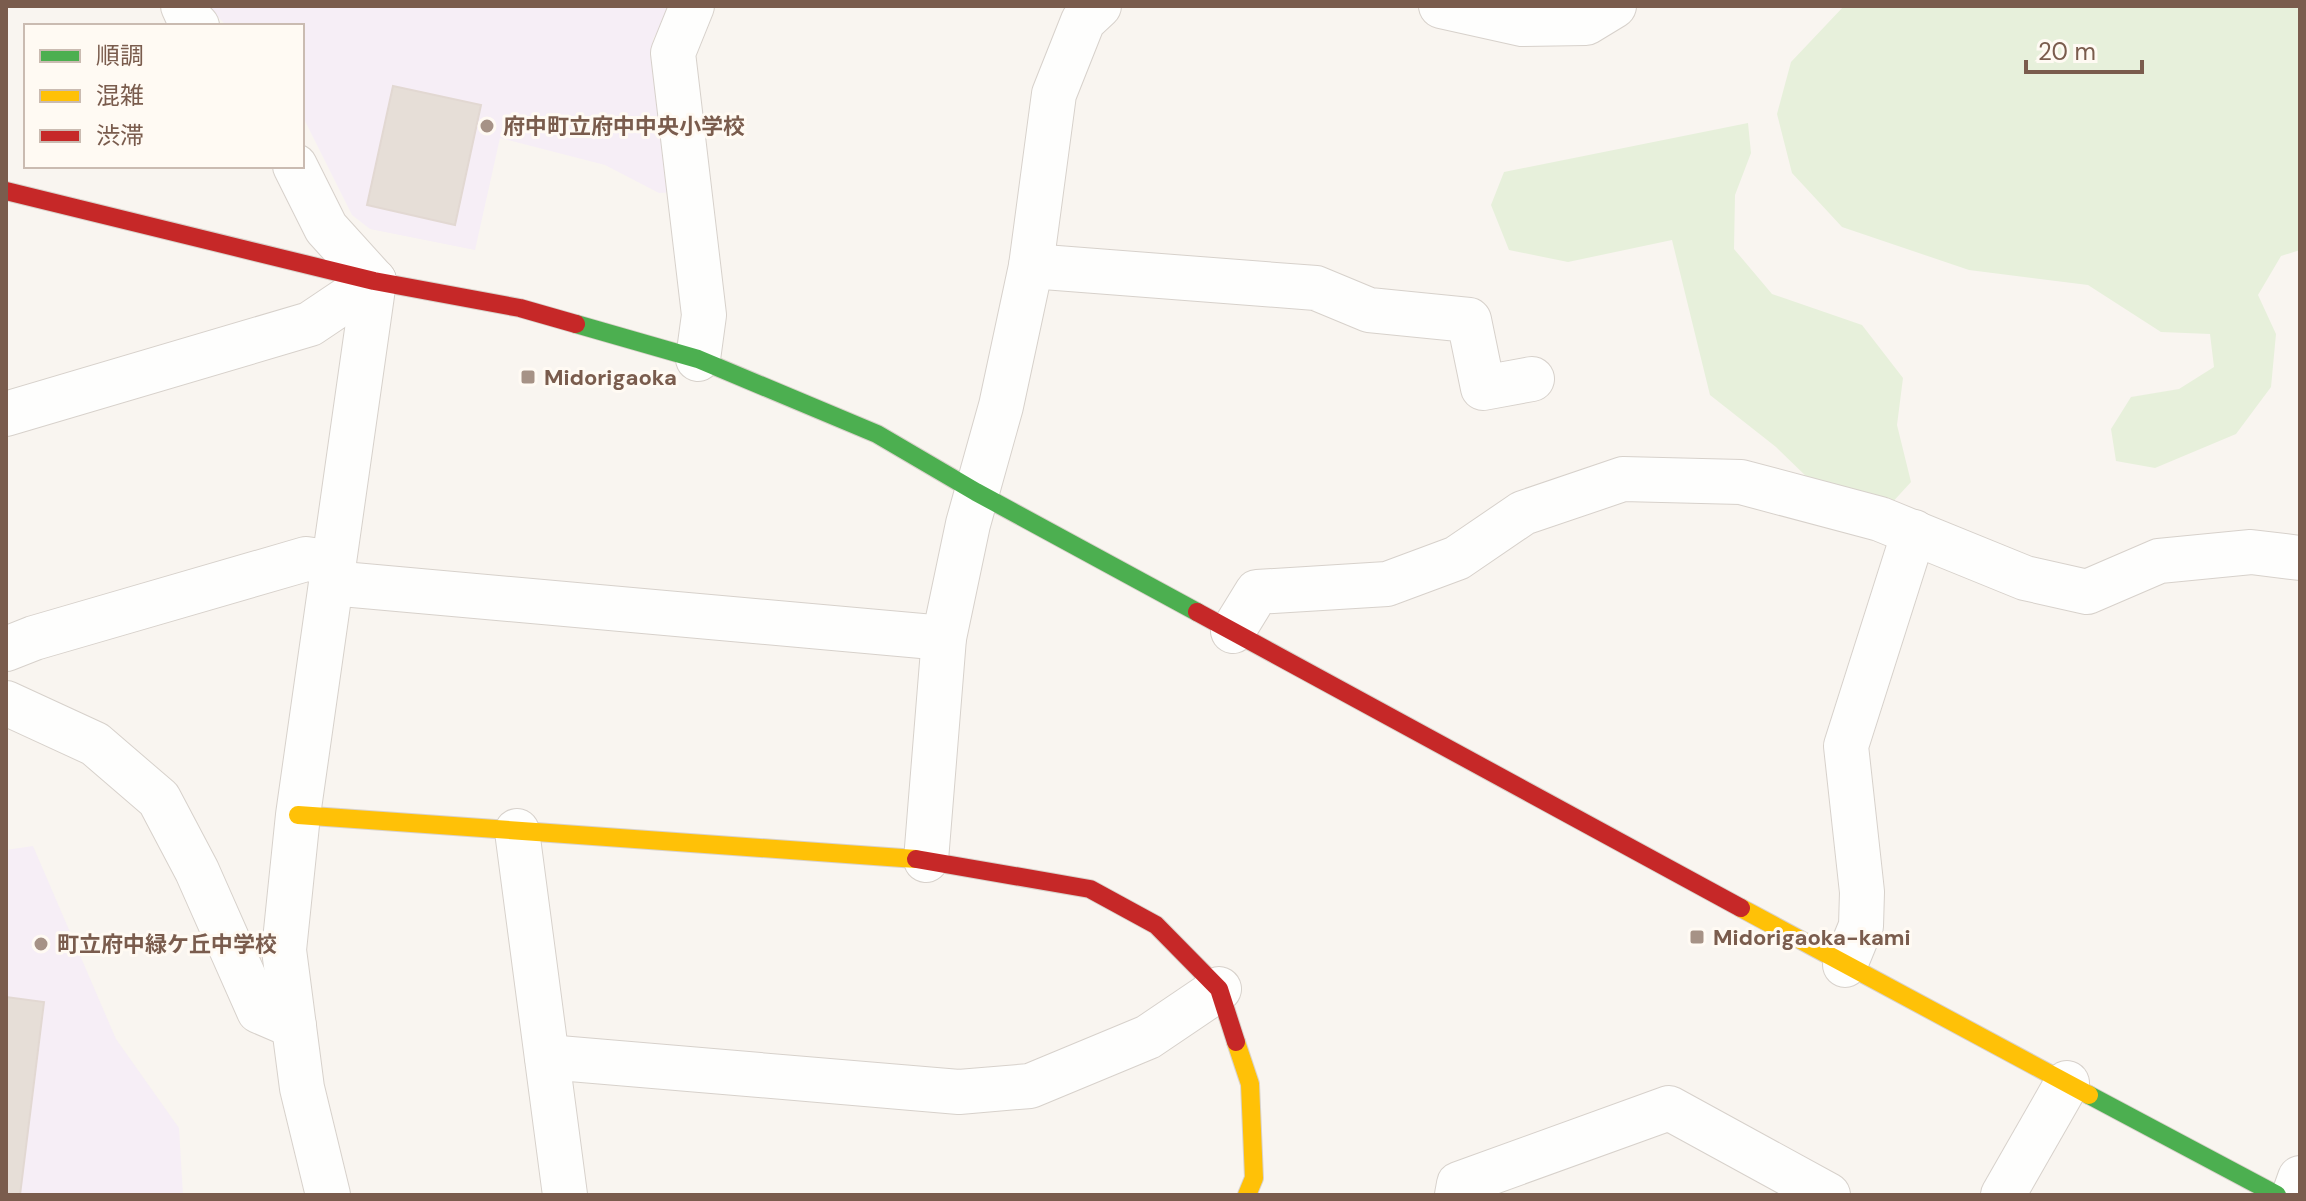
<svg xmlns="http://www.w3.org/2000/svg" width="2306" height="1201" font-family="'DM Sans','Noto Sans JP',sans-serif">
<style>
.education{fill:#f6eef6}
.green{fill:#e7f0db}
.building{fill:#e6ded7;stroke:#e2d8d2;stroke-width:2}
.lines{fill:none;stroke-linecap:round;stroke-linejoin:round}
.street-casing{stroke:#d7d1cb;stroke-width:46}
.fast-casing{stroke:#d9d2cb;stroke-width:20}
.slow-casing{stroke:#d9d2cb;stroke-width:20}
.jam-casing{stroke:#d9d2cb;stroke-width:20}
.street{stroke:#fefefd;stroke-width:44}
.fast{stroke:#4caf50;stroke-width:18}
.slow{stroke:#ffc107;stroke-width:18}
.jam{stroke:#c62828;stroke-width:18}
.poi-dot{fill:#a69286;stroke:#fffaf3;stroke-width:3}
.labels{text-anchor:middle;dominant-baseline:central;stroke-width:6;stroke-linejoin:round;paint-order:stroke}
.poi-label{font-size:22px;font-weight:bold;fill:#7a5c4d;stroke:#fffaf3;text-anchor:start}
</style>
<rect width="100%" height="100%" fill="#f9f5f0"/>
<!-- education -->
<g class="education">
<polygon points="207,6 674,6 653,39 677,192 659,193 605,165 500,138 475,250 370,229 352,215 302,115 302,26 227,26"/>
<polygon points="33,846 116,1039 179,1128 183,1195 6,1195 6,850"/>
</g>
<!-- green -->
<g class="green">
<polygon points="1844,6 2300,6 2300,250 2281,256 2258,295 2276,334 2271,387 2236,434 2155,468 2116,461 2111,429 2131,397 2179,389 2214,367 2210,334 2161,332 2088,285 1969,270 1842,227 1792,173 1777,114 1791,62"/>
<polygon points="1748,123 1751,153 1735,195 1734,249 1772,294 1862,325 1903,378 1897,425 1911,482 1889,506 1811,481 1776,447 1710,395 1672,240 1568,262 1509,250 1491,205 1504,172"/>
</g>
<!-- building -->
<g class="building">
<polygon points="393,86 481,105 455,225 367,205"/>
<polygon points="6,997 44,1002 20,1195 6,1195"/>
</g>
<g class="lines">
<!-- street casing -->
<g class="street-casing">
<g id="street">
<polyline points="183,6 188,17 197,26"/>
<polyline points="692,6 673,53 704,315 698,359"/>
<polyline points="1441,6 1522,24 1586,23 1614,6"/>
<polyline points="295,166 326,228 374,281"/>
<polyline points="1031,266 1316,288 1369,310 1469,320 1483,388 1532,379"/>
<polyline points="6,414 310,324 374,281"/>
<polyline points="331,583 944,638"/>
<polyline points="1233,631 1257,592 1387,584 1457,558 1523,513 1623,479 1741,482 1880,519 2025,578 2087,592 2159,561 2251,552 2300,558"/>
<polyline points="6,649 34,638 306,559 334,563"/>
<polyline points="6,703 95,744 159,799 197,871 259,1011 294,1026"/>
<polyline points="517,831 565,1195"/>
<polyline points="926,860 944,638 968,524 1001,406 1031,266 1054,94 1083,21 1099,6"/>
<polyline points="1845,965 1861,926 1862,892 1846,746 1914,532"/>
<polyline points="547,1057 959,1092 1030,1086 1148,1037 1219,989"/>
<polyline points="328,1195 302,1088 284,950 298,815 374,281"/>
<polyline points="1457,1195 1459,1184 1669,1108 1828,1195"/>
<polyline points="2003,1195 2067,1083"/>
<polyline points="2294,1195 2300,1178"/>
</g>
</g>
<!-- fast casing -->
<g class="fast-casing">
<g id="fast">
<polyline points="576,324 698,359 877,434 976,492 1197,612"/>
<polyline points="2089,1095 2277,1195"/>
</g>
</g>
<!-- slow casing -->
<g class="slow-casing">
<g id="slow">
<polyline points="298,815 916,859"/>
<polyline points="1741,908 2089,1095"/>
<polyline points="1236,1042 1250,1084 1254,1178 1247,1195"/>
</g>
</g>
<!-- jam casing -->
<g class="jam-casing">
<g id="jam">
<polyline points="6,191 374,281 520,308 576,324"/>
<polyline points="1197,612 1741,908"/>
<polyline points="916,859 1090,889 1156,925 1219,989 1236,1042"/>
</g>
</g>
<!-- street -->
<use href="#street" class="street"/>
<!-- fast -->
<use href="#fast" class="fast"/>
<!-- slow -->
<use href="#slow" class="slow"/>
<!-- jam -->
<use href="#jam" class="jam"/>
</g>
<!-- markers -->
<g class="poi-dot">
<circle cx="487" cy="126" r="8"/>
<rect x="520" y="369" width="16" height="16" rx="4"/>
<rect x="1689" y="929" width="16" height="16" rx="4"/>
<circle cx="41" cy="944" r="8"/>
</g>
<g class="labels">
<!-- poi labels -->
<g class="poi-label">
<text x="503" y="126">府中町立府中中央小学校</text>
<text x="544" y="377">Midorigaoka</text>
<text x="1713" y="937">Midorigaoka-kami</text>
<text x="57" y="944">町立府中緑ケ丘中学校</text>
</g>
</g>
<!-- border -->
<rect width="2306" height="1201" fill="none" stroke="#7a5c4d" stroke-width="16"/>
<!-- legend -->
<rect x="24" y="24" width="280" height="144" fill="#fffaf3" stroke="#cabbb1" stroke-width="2"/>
<rect x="40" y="50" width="40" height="12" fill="#4caf50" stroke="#cabbb1" stroke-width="2"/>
<text x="96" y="64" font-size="24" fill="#7a5c4d">順調</text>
<rect x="40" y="90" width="40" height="12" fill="#ffc107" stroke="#cabbb1" stroke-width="2"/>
<text x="96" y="104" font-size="24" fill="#7a5c4d">混雑</text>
<rect x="40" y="130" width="40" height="12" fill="#c62828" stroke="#cabbb1" stroke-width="2"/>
<text x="96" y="144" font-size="24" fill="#7a5c4d">渋滞</text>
<!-- scale -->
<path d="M2026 60v12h116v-12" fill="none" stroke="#7a5c4d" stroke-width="4"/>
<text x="2038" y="60" font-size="24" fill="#7a5c4d" stroke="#fffaf3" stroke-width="6" paint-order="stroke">20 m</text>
</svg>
